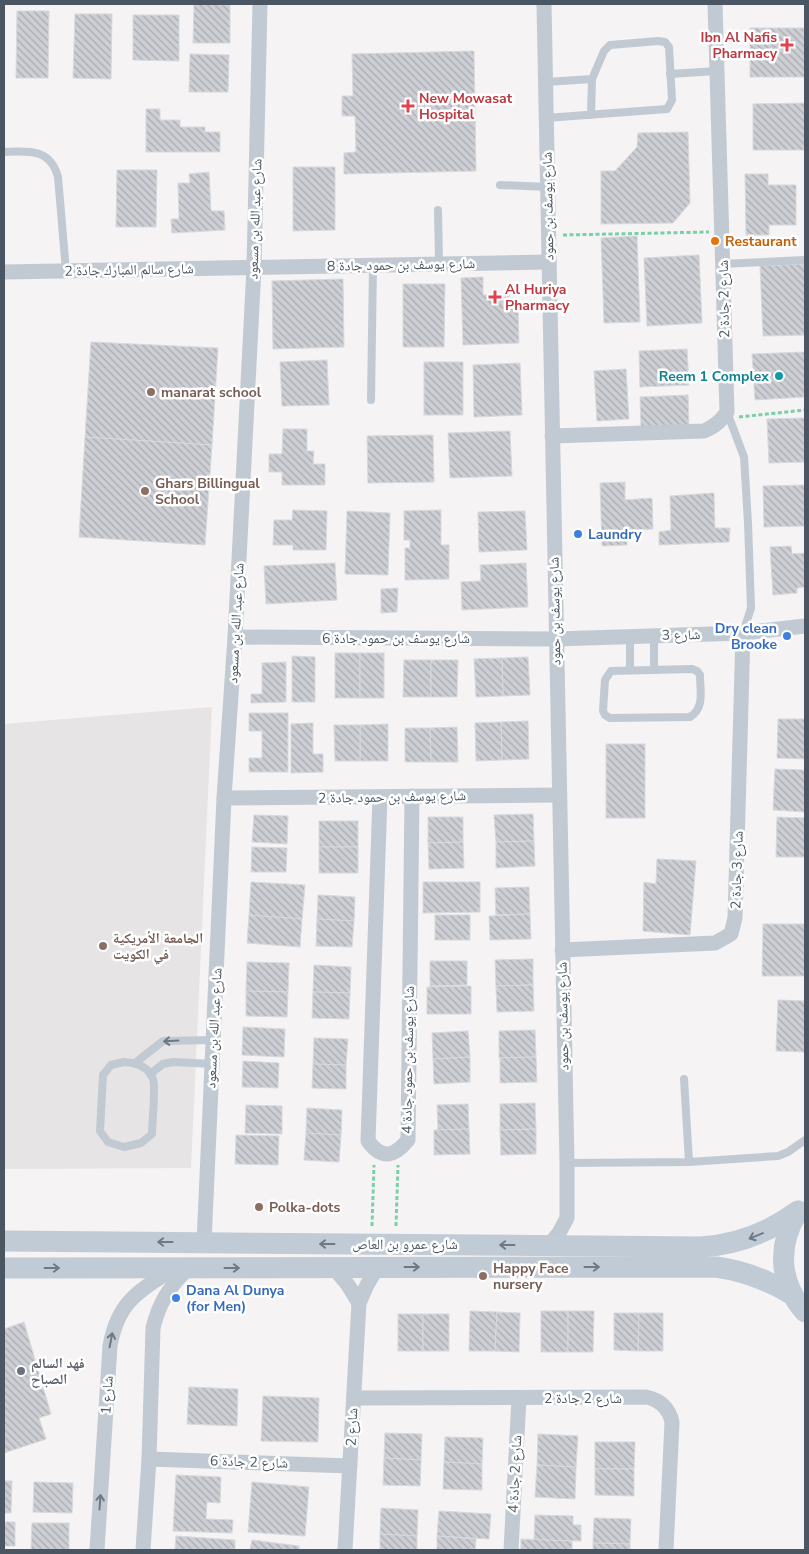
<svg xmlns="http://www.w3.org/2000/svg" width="809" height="1554" font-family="'Nunito Sans','Noto Naskh Arabic',sans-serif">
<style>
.education{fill:#e6e4e5}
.building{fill:url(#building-back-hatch);stroke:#d7d9de}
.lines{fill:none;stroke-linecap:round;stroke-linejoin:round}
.path{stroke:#7ad0a6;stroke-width:3;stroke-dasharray:4 2.5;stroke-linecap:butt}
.service{stroke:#c1cad2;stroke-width:8}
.minor{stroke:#c1cad2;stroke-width:15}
.secondary{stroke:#c1cbd6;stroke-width:21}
.oneway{stroke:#6e7983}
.oneway2{stroke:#6e7984}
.health-dot{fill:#e0444e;stroke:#fff;stroke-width:2}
.food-dot{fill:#e8710a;stroke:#fff;stroke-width:2}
.culture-dot{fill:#0f9aa8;stroke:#fff;stroke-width:2}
.education-dot{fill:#8d6e63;stroke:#fff;stroke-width:2}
.shop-dot{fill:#3f7fe0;stroke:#fff;stroke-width:2}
.worship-dot{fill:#6b7280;stroke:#fff;stroke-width:2}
.labels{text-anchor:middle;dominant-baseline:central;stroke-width:5;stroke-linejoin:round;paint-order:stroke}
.health-label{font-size:14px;font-weight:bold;fill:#be3a42;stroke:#fff;text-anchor:start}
.street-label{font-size:14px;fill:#4a5661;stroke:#fff}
.food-label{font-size:14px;font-weight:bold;fill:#c56008;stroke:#fff;text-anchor:start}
.culture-label{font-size:14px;font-weight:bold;fill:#0d838f;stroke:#fff;text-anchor:end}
.education-label{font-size:14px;font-weight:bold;fill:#785e54;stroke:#fff;text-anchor:start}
.shop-label{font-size:14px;font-weight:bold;fill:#366cbe;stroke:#fff;text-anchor:start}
.worship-label{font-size:14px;font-weight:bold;fill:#5b616d;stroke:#fff;text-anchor:start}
</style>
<defs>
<pattern id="building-back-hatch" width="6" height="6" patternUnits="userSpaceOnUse" patternTransform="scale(1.25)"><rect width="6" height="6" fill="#cdcfd5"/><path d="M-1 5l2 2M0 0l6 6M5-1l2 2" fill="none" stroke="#a8abb0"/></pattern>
</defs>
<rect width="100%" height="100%" fill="#f5f3f3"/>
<!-- education -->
<polygon class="education" points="212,707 191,1168 4,1169 4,724"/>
<!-- building -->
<g class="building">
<polygon points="194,4 230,5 230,43 193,43"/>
<polygon points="17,11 49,11 48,78 16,78"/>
<polygon points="75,14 112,14 111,79 73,78"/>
<polygon points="133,15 179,15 179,61 133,60"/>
<polygon points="750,28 804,28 805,77 750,77"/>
<polygon points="474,51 476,171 344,174 344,153 356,152 355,116 342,116 342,96 353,96 352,54"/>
<polygon points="190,54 229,55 228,92 189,92"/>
<polygon points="805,103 805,150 753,150 753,104"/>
<polygon points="146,109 160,109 160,120 180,120 180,127 205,127 205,132 220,132 220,152 146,152"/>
<polygon points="688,132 690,203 673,223 601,224 601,171 615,171 637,147 638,133"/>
<polygon points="293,167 335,167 335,230 293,231"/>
<polygon points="117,170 157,170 156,227 116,227"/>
<polygon points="209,172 211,211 224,211 225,230 172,233 171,219 179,219 178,183 190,183 189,174"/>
<polygon points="745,174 768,174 768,185 796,185 796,225 769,225 769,235 746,235"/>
<polygon points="637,236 640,322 604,323 601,238"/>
<polygon points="699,255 702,323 647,326 644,258"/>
<polygon points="805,264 805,335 763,336 760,266"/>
<polygon points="483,277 483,295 509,294 510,307 518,307 519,343 463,345 461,278"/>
<polygon points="343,279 344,347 273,349 272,281"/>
<polygon points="403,284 445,284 444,347 403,347"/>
<polygon points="91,342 218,348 212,445 85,437"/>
<polygon points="687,349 689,385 640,387 639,351"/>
<polygon points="805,352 805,397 755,400 752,354"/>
<polygon points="327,360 329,405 282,406 280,362"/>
<rect x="424" y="362" width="39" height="53"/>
<polygon points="520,363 522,415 474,417 473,365"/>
<polygon points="626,369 629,419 597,421 594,371"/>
<polygon points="688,395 689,427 641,429 640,397"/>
<polygon points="805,418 805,462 769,463 767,419"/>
<polygon points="283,429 307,429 307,451 314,451 313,464 325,464 325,485 282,485 282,472 269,472 269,454 282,454"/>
<polygon points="510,431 512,476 450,478 448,433"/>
<polygon points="433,435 434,482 368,483 367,436"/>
<polygon points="85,437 212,445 205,545 79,537"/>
<polygon points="625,482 625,500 652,498 653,529 627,530 627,545 602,546 600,483"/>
<polygon points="805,485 805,526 764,527 763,486"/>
<polygon points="714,493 715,528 730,528 729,542 659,545 659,532 671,530 670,496"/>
<polygon points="293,510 327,511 326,550 293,550 293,545 273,545 274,520 292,520"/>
<polygon points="441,510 441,545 449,545 449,579 405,580 405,548 410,548 410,540 404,540 404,511"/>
<polygon points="347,511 390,513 388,575 345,574"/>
<polygon points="525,511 527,550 479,552 478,512"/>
<polygon points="791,546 792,554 805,553 805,587 797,588 797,593 773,595 770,547"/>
<polygon points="335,563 337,600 266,604 264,566"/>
<polygon points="526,563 528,607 462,610 461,582 481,581 480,565"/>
<polygon points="398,588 397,612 381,613 381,589"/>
<rect x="335" y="653" width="25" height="45"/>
<rect x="360" y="653" width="24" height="45"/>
<polygon points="292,656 315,657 315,702 292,702"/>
<polygon points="528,657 530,695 503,696 502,658"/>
<polygon points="502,658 503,696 476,697 474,659"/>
<polygon points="404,660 431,660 431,697 403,697"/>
<polygon points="431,660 458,660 457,697 431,697"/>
<polygon points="286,662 286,702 251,703 251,694 262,694 262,663"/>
<polygon points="249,713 288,713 288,772 249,772 249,758 262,758 262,731 249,731"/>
<polygon points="778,719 805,719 805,759 777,758"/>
<polygon points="528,721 529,759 502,760 501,722"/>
<polygon points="501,722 502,760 476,761 475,723"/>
<polygon points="313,723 313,754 323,754 323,772 291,773 291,724"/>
<polygon points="388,724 388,761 360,761 360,725"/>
<polygon points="334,725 360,725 360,761 335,761"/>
<polygon points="457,727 458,762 431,762 430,728"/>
<polygon points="405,728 430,728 431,762 405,762"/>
<rect x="606" y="744" width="39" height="74"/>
<polygon points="775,769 805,770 805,812 773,810"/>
<polygon points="533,814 534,841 496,842 494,815"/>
<polygon points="254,815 288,816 287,844 252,842"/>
<polygon points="428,817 463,817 463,842 428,843"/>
<polygon points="777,817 805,818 805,857 776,857"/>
<rect x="319" y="821" width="39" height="26"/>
<polygon points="534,841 535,866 496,868 496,842"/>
<polygon points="463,842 464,868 429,869 428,843"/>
<polygon points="252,847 287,848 286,872 251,872"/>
<rect x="319" y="847" width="39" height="26"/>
<polygon points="657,859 696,861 690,935 643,931 644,882 656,884"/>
<polygon points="251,882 305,885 302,919 249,915"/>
<polygon points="423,882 480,882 480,912 423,913"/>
<polygon points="529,887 530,914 496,915 495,888"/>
<polygon points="318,895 355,897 354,921 317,919"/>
<polygon points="530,914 531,939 490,940 489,916"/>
<polygon points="249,915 302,919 300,947 247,943"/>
<rect x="435" y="915" width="35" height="25"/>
<polygon points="317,919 354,921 352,947 316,946"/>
<polygon points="763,924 805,924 805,976 762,976"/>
<polygon points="533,959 533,985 496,986 495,960"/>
<polygon points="430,961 467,961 467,985 430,986"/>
<polygon points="247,962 289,963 288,992 246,991"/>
<polygon points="314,965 351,967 350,993 313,992"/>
<polygon points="533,985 534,1011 497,1012 496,986"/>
<polygon points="471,986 471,1014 427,1014 427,987"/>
<polygon points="246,991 288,992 287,1017 246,1016"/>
<polygon points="313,992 350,993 349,1019 312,1018"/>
<polygon points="778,1000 805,1001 805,1052 776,1051"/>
<polygon points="243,1027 285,1029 284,1057 242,1055"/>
<polygon points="535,1030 536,1057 499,1058 499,1031"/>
<polygon points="468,1031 470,1057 433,1059 432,1033"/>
<polygon points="314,1038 348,1039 346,1065 313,1064"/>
<polygon points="470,1057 470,1082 434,1084 433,1059"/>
<polygon points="536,1057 537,1082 500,1083 500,1058"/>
<polygon points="243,1061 279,1063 278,1088 242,1087"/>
<polygon points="313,1064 346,1065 346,1089 312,1088"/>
<polygon points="535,1103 536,1129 500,1130 500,1104"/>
<polygon points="468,1104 469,1129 438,1130 437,1105"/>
<polygon points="246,1105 282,1106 282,1134 245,1133"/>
<polygon points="307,1108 342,1110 341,1135 306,1133"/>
<polygon points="469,1129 470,1154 434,1155 434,1130"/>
<polygon points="536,1129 536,1154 501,1155 500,1130"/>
<polygon points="306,1133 341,1135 339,1162 304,1160"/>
<polygon points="236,1135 279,1136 278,1165 235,1164"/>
<polygon points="470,1311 497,1312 495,1351 469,1351"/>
<rect x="541" y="1311" width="27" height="41"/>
<polygon points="568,1311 594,1311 593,1352 568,1352"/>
<polygon points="497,1312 520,1313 519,1352 495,1351"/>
<polygon points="614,1313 639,1313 638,1351 614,1350"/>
<polygon points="639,1313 663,1313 663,1351 638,1351"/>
<rect x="398" y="1314" width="25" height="37"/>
<rect x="423" y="1314" width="26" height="37"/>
<polygon points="24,1322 51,1414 39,1418 46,1439 4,1453 4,1329"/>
<polygon points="189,1387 238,1389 237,1426 187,1424"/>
<polygon points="263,1396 319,1398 318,1442 261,1441"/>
<polygon points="385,1433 422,1434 421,1460 384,1458"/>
<polygon points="538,1434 578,1436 576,1467 537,1465"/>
<polygon points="445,1437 483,1438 482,1464 444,1462"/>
<polygon points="595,1442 635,1442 634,1469 595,1469"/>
<polygon points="384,1458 421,1460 420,1486 383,1485"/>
<polygon points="444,1462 482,1464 482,1490 443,1489"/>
<polygon points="537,1465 576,1467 575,1499 535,1497"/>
<polygon points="595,1469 634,1469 634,1496 595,1495"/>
<polygon points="176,1475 221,1477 220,1503 207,1502 206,1519 233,1520 232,1533 173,1531"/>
<polygon points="4,1481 12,1481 11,1513 4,1513"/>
<polygon points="34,1482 73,1483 72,1513 33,1512"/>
<polygon points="252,1482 309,1487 305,1536 248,1532"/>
<polygon points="381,1508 418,1510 417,1536 380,1534"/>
<polygon points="439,1511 491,1514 489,1539 437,1536"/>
<polygon points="535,1515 573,1516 573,1525 581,1525 581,1541 534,1540"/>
<polygon points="594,1518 631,1519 630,1544 593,1543"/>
<rect x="4" y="1522" width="11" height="24"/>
<polygon points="32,1523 69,1523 69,1550 31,1550"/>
<polygon points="380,1534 417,1536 417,1550 380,1550"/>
<polygon points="176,1536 235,1540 235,1550 175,1550"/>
<polygon points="437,1536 476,1539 475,1550 437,1550"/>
<polygon points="521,1539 572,1541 572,1550 521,1550"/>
<polygon points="252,1540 299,1546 299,1550 250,1550"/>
<polygon points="593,1543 630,1544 630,1550 593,1550"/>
</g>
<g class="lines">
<!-- path -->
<g class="path">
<polyline points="563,235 709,232"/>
<polyline points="739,417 805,410"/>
<polyline points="372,1226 374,1165"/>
<polyline points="396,1226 398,1165"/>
</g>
<!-- service -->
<g class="service">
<polyline points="670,74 717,71"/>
<polyline points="546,82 592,79"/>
<polyline points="546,118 667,109 672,100 669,47 665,42 658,41 610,45 604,51 592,79 591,115"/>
<path d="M 4,152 C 28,151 50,148 58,177 L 66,271"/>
<polyline points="500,185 548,187"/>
<polyline points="438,210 439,264"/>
<polyline points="722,264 805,260"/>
<polyline points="371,400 373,265"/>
<polyline points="727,412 744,457 748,523 751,608 743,633"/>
<polyline points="654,669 654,635"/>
<path d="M 692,669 L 697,671 L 700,675 C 700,690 705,708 690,717 L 610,718 L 605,715 L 603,711 L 605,680 L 611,671 Z"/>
<polyline points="630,670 630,636"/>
<path d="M 124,1062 C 136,1063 149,1066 153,1079 C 156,1086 152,1124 152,1134 L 141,1143 L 124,1147 L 108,1142 L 100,1131 L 103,1075 L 111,1065 Z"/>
<polyline points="135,1063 163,1041 214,1040"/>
<polyline points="150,1074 163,1064 173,1062 213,1064"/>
<polyline points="684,1079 689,1162"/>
<polyline points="567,1163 689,1162 778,1156 788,1152 805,1140"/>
</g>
<!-- minor -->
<g class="minor">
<polyline points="544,4 567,1163 567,1218 559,1233 548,1246"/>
<polyline points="4,272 549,262"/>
<path d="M 552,436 L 704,431 C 715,426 720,422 727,412 L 715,4"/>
<polyline points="235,637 556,639 743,633 805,626"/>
<path d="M 380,797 L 368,1141 C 382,1160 394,1157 408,1140 L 412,796"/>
<polyline points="224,798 559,795"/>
<polyline points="562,950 715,943 731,934 735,918 743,633"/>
<polyline points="204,1243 224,798 235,637 254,267 260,4"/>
<polyline points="334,1268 348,1285 359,1303"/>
<path d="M 354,1398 L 646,1397 C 660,1400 669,1408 672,1422 L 666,1550"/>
<polyline points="149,1459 350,1466"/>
<path d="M 97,1550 L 110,1346 C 118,1301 139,1291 175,1268"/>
<path d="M 143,1550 L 149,1459 L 153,1328 C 159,1303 170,1285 189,1268"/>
<polyline points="345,1550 359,1303 367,1285 377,1268"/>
<polyline points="511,1550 519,1398"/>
</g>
<!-- secondary -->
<g class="secondary">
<path d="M 797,1213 C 777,1246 779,1283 805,1312"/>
<path d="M 4,1241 L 700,1247 C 737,1245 768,1233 798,1211"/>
<path d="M 4,1268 L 716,1267 C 745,1271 768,1280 793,1295"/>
</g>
</g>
<!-- one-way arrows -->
<defs><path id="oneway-shaft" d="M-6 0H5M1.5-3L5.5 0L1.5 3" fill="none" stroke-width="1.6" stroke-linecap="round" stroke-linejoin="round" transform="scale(1.25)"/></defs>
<g class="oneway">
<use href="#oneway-shaft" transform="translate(171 1041) rotate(177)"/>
<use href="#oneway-shaft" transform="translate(111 1340) rotate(-79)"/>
<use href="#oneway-shaft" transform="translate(100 1502) rotate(-86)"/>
</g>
<g class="oneway2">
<use href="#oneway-shaft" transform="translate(756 1236) rotate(158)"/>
<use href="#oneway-shaft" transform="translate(165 1242) rotate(-180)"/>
<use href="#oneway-shaft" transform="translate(327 1244) rotate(-180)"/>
<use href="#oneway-shaft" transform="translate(507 1245) rotate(-180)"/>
<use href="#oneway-shaft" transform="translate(412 1267)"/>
<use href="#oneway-shaft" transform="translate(592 1267)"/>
<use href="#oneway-shaft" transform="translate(52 1268)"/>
<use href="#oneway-shaft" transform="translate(232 1268)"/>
</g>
<!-- markers -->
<g class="health-dot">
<path d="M784.5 37.5h5v5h5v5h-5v5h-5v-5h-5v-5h5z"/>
<path d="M405.5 98.5h5v5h5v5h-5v5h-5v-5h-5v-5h5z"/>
<path d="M492.5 289.5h5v5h5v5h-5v5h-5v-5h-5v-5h5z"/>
</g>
<circle class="food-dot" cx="715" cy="241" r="5"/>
<circle class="culture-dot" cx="779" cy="376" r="5"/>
<g class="education-dot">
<circle cx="151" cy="392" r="5"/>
<circle cx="145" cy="491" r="5"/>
<circle cx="103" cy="946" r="5"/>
<circle cx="259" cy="1207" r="5"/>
<circle cx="483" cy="1276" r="5"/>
</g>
<g class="shop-dot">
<circle cx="578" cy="534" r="5"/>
<circle cx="787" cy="636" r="5"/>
<circle cx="176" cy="1298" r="5"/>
</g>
<circle class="worship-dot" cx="21" cy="1371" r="5"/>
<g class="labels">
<!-- health labels -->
<g class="health-label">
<text x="777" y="37" text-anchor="end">Ibn Al Nafis<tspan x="777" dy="16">Pharmacy</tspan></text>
<text x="419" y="98">New Mowasat<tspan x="419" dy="16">Hospital</tspan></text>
<text x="505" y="289">Al Huriya<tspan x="505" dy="16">Pharmacy</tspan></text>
</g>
<!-- street labels -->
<g class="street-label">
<text transform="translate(548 206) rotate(-91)">شارع يوسف بن حمود</text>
<text transform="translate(255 219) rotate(-88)">شارع عبد الله بن مسعود</text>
<text transform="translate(401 265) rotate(-1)">شارع يوسف بن حمود جادة 8</text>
<text transform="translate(129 270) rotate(-1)">شارع سالم المبارك جادة 2</text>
<text transform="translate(724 299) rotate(-91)">شارع 2 جادة 2</text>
<text transform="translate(555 611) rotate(-91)">شارع يوسف بن حمود</text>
<text transform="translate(236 623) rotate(-87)">شارع عبد الله بن مسعود</text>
<text transform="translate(681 635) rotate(-1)">شارع 3</text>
<text x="396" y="638">شارع يوسف بن حمود جادة 6</text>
<text transform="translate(392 797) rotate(-1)">شارع يوسف بن حمود جادة 2</text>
<text transform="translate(737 870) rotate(-88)">شارع 3 جادة 2</text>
<text transform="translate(563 1016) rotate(-91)">شارع يوسف بن حمود</text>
<text transform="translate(214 1028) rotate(-87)">شارع عبد الله بن مسعود</text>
<text transform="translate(408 1060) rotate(-89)">شارع يوسف بن حمود جادة 4</text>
<text x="405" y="1244">شارع عمرو بن العاص</text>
<text transform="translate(107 1395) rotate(-86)">شارع 1</text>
<text x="583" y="1398">شارع 2 جادة 2</text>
<text transform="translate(352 1427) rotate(-87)">شارع 2</text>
<text transform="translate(249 1462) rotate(2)">شارع 2 جادة 6</text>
<text transform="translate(515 1474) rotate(-87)">شارع 2 جادة 4</text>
</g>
<!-- food labels -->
<g class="food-label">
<text x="725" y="241">Restaurant</text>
</g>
<!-- culture labels -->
<g class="culture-label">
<text x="769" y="376">Reem 1 Complex</text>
</g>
<!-- education labels -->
<g class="education-label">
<text x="161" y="392">manarat school</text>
<text x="155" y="483">Ghars Billingual<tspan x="155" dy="16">School</tspan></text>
<text x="113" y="938">الجامعة الأمريكية<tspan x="113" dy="16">في الكويت</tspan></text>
<text x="269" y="1207">Polka-dots</text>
<text x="493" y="1268">Happy Face<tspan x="493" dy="16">nursery</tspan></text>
</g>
<!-- shop labels -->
<g class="shop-label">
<text x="588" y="534">Laundry</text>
<text x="777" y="628" text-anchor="end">Dry clean<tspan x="777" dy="16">Brooke</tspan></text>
<text x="186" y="1290">Dana Al Dunya<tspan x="186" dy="16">(for Men)</tspan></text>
</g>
<!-- worship labels -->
<g class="worship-label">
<text x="31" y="1363">فهد السالم<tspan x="31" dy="16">الصباح</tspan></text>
</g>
</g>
<!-- border -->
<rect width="809" height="1554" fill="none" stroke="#4a5661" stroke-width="10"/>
</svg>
